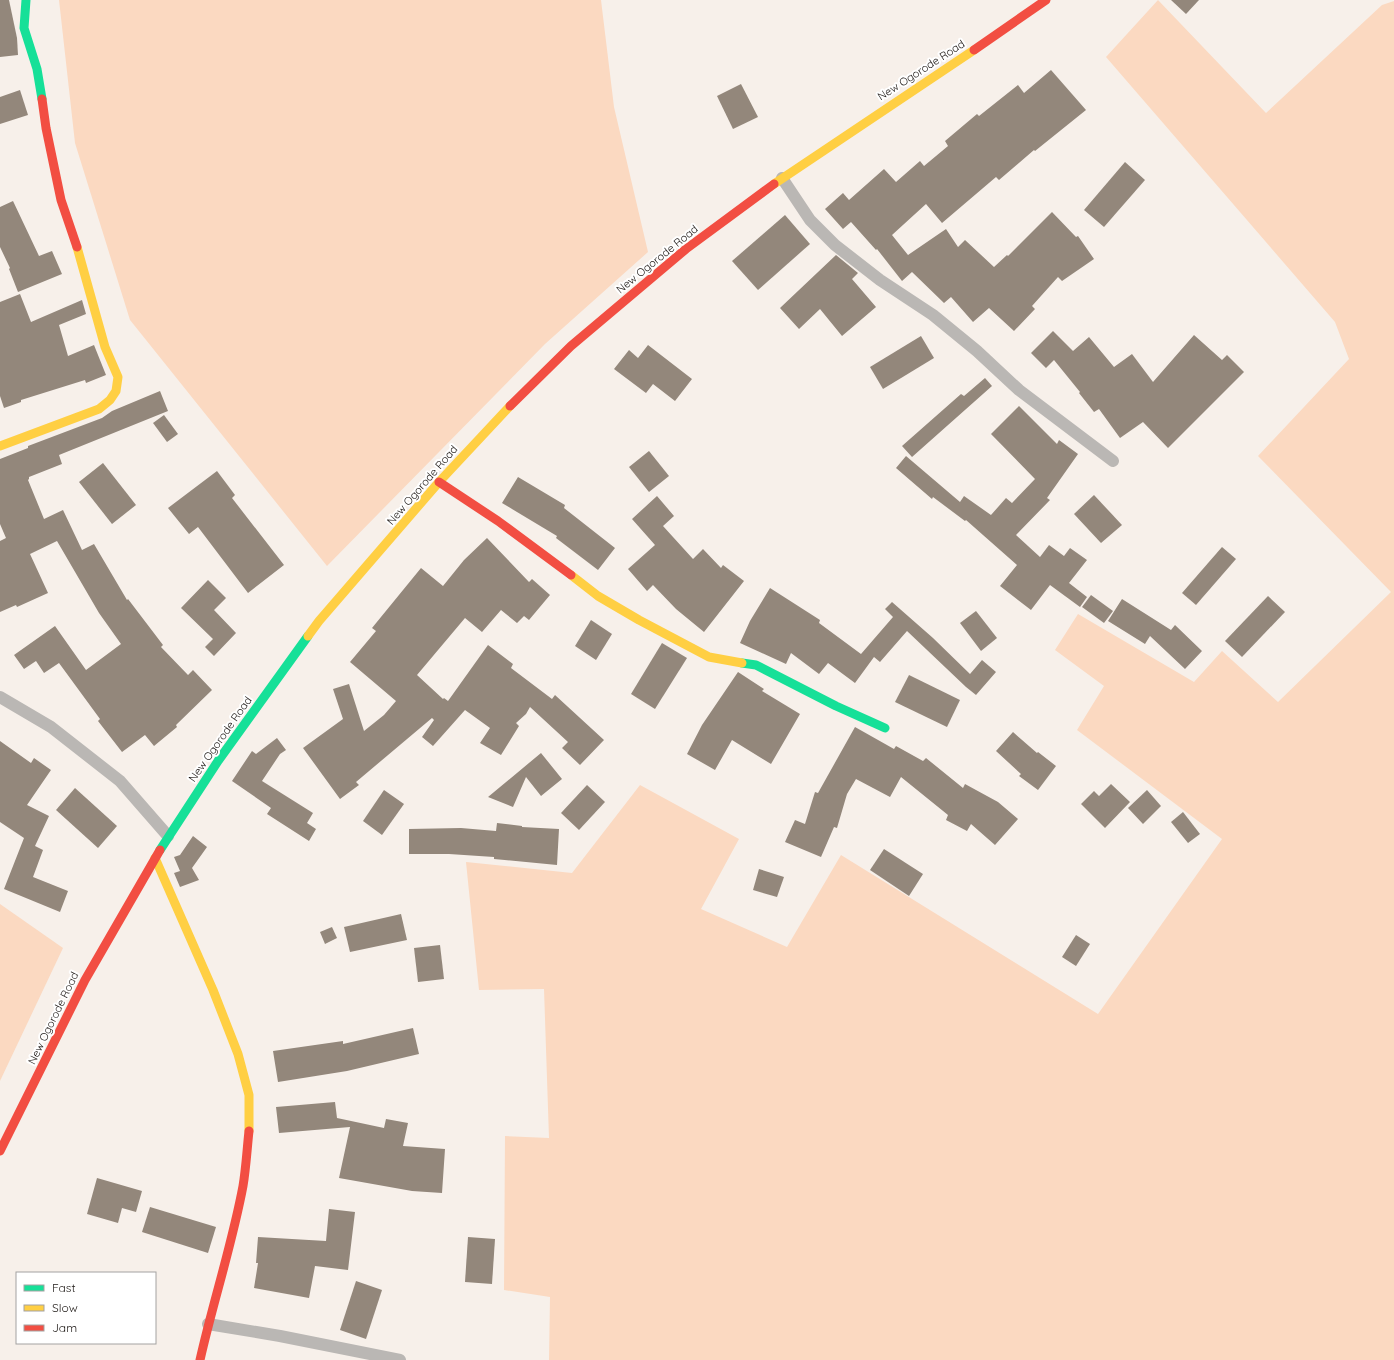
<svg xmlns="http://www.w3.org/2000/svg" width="1394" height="1360" font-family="Quicksand,sans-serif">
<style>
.green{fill:#fbd9c1}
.building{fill:#93877b}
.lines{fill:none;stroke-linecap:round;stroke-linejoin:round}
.street{stroke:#bab7b4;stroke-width:12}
.fast{stroke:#16e098;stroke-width:9}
.slow{stroke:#ffcf43;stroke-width:9}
.jam{stroke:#f24e42;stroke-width:9}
.labels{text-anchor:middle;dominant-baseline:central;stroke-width:4;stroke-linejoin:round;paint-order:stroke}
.street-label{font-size:11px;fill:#1c1714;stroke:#fff}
</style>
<rect width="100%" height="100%" fill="#f7f0ea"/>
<!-- green -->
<g class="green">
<polygon points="59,0 601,0 614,107 648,252 545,344 327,566 130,320 75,143"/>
<polygon points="1158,0 1266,113 1382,5 1394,1 1394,1360 549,1360 550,1297 504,1290 505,1136 549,1138 544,989 479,990 466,862 572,873 640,785 739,839 701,909 787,947 841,855 1098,1014 1222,839 1077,730 1104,686 1055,650 1078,614 1194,682 1222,651 1278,702 1391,592 1258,456 1349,359 1335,322 1106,57"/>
<polygon points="0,904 63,948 0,1081"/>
</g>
<!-- building -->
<g class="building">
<polygon points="0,0 9,0 17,38 18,55 0,57"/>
<polygon points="1171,0 1199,0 1186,14"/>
<polygon points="1051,70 1086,110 1035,151 1034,150 999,180 996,177 942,223 926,204 892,235 908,255 946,229 958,247 965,240 994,267 1007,255 1008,256 1052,212 1076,237 1078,236 1094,259 1062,281 1058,277 1032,306 1035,309 1014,331 989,308 973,322 951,297 944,303 912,272 902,281 877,249 876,250 851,222 843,229 825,209 843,193 849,200 884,169 896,182 920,161 924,166 948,146 945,141 977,114 979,116 1018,85 1024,93"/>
<polygon points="741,84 758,117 733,129 717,96"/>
<polygon points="20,90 28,115 0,124 0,97"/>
<polygon points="1125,162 1145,180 1104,227 1084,210"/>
<polygon points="13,201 39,256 52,251 62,274 18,292 9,269 10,268 0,247 0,207"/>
<polygon points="785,215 810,244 758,290 732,261"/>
<polygon points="836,255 858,273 852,279 876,307 842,336 820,309 799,329 780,308"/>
<polygon points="20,294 31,322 82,300 86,314 59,325 68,356 94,345 106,375 86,383 85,380 21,400 21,402 4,408 0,396 0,302"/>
<polygon points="1053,331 1073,351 1089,337 1114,367 1132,354 1153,382 1194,335 1222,360 1227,355 1244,372 1168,448 1143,422 1120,438 1099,409 1094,412 1079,393 1080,392 1054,360 1046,368 1031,353"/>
<polygon points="921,336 934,358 883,389 870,367"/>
<polygon points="648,345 692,379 675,401 653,384 646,393 614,369 629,350 638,358"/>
<polygon points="985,378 992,386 912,457 902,446 961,394 964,396"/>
<polygon points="160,391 168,411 59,455 62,464 29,477 29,479 28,480 44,519 63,510 82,550 94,544 127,600 128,599 163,645 161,647 188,675 193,670 212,690 176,725 177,727 154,746 145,735 122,752 98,721 100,719 59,663 44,673 36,661 24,669 14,655 55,626 86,670 121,644 99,613 57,541 30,554 48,593 17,607 16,605 0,612 0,541 6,538 0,524 0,459 28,448 28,446 102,418 112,411"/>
<polygon points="1019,406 1057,444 1059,440 1078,454 1047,498 1050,500 1016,535 1040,557 1049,545 1064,556 1070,548 1087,560 1069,583 1087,597 1080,607 1050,585 1031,610 1000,586 1017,565 966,520 965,521 933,497 932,499 896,468 906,456 960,502 964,496 991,515 1006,498 1012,503 1035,479 991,434"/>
<polygon points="164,415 178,434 167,442 153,423"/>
<polygon points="649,451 669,476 649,492 629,467"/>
<polygon points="103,463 136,505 112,524 79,482"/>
<polygon points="217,471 235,495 232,498 284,565 248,593 198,527 189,534 168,508"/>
<polygon points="518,477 565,505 564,508 615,548 598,570 556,538 557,536 502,503"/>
<polygon points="1094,495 1122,525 1101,543 1074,514"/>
<polygon points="657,496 674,516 663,526 693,559 703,549 721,568 723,565 744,581 704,632 676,609 653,585 647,591 628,569 655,545 632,519"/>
<polygon points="487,538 529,582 532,579 550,595 529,620 524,616 517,623 501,610 482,632 465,618 417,675 443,699 444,698 448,701 488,645 513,664 511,668 552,699 555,695 604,740 580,765 562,748 568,742 530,707 526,714 516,723 519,726 501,755 480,743 490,728 465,710 433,746 422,737 434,720 432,718 356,782 359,785 340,799 303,748 343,719 333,689 349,684 364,731 384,715 396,701 350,662 376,631 372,628 421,568 443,586 464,560"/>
<polygon points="1222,547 1236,559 1196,605 1182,593"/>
<polygon points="208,580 226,598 214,610 236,633 214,656 205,647 213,639 181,608"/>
<polygon points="770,588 820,620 819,623 861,654 893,617 885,609 892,602 933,638 970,674 982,660 996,672 976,695 966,687 907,631 880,662 874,657 855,683 828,663 819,674 791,653 786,664 740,643 750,621"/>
<polygon points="1091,595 1113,611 1104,623 1082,607"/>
<polygon points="1268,596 1285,612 1242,657 1225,641"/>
<polygon points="1122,599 1171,630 1175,625 1202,651 1185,669 1150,636 1145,644 1108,621"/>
<polygon points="976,611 997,638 981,651 960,623"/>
<polygon points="591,620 612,634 596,660 575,646"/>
<polygon points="662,643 687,658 655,709 631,694"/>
<polygon points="738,672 764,689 762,691 800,714 771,764 732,740 715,770 687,754 702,725"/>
<polygon points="909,675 960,700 947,727 895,702"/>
<polygon points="855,727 894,749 896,746 923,761 926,758 963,788 965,784 998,802 1018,819 995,845 971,824 967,831 946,820 948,815 901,777 890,797 856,779 847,794 837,828 834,827 821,857 785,842 795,820 805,824 815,792 818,793"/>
<polygon points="1013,732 1037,753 1038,752 1056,766 1038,790 1019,776 1021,774 996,751"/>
<polygon points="277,738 286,750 280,754 262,781 313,813 307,823 316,829 309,841 267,814 271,808 232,781 252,751 256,754"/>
<polygon points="0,741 31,763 34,758 51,770 27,805 49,816 35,846 43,850 33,877 68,891 60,912 4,889 24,838 0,822"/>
<polygon points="541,753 562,779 541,796 526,777 513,807 488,797"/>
<polygon points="1111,784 1130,802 1105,828 1081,804 1094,791 1099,796"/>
<polygon points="587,785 605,802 579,830 561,813"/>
<polygon points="75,788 117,826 98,848 56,810"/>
<polygon points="384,790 404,804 382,835 363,821"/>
<polygon points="1147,790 1161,806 1143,824 1128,808"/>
<polygon points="1183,812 1200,834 1188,843 1171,822"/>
<polygon points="497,823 522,826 522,827 559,829 557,865 494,859 494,857 449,854 409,854 409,829 461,828 496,831"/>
<polygon points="193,836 207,847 192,868 199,880 180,887 174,873 180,871 174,857 180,855"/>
<polygon points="884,849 923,874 909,896 870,870"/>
<polygon points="759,869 784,877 777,897 753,890"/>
<polygon points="401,914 407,940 350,952 344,927"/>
<polygon points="332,927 337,938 325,944 320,932"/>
<polygon points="1076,935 1090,944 1076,966 1062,957"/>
<polygon points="440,945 444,979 418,982 414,948"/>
<polygon points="413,1028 419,1054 347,1071 278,1082 273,1051 343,1041 343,1044"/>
<polygon points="335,1102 337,1118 384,1128 386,1119 408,1123 403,1146 445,1149 442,1193 412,1191 339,1178 350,1127 279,1133 276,1107"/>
<polygon points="97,1178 142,1191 136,1212 122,1208 118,1223 87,1214"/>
<polygon points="150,1207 216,1227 208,1253 142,1232"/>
<polygon points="329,1209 355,1212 348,1270 315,1266 309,1298 254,1288 258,1263 256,1263 258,1237 326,1241"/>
<polygon points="468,1237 495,1239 492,1284 465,1282"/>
<polygon points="356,1281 382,1290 366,1339 340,1330"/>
</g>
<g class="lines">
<!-- street -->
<g class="street">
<polyline points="782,178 810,220 835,245 880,280 933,315 977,351 1019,390 1113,461"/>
<polyline points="0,697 51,727 120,781 168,836"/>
<polyline points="208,1324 280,1336 400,1360"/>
</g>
<!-- fast -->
<g class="fast">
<polyline points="26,0 24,28 37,69 42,99"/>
<polyline points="742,663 756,665 836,706 885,728"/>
<polyline points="160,850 218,761 308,636"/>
</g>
<!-- slow -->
<g class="slow">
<polyline points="774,184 974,50"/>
<polyline points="0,446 99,409 110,400 116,391 118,377 105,347 77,247"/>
<polyline points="571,575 598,596 639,620 709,657 742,663"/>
<polyline points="308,636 319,621 439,482 510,406"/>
<polyline points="155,858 213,990 238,1054 249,1095 249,1131"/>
</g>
<!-- jam -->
<g class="jam">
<polyline points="974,50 1046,0"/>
<polyline points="42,99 46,128 61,200 77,247"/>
<polyline points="510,406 571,346 686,249 774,184"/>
<polyline points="439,482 498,521 571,575"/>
<polyline points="0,1151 85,980 160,850"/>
<path d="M 200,1360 C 213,1302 232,1245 243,1186 C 246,1168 247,1149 249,1131"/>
</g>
</g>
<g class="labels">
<!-- street labels -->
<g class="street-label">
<text transform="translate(921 70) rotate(-33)">New Ogorode Road</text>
<text transform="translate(657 259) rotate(-39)">New Ogorode Road</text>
<text transform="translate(422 485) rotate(-49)">New Ogorode Road</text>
<text transform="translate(220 739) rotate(-55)">New Ogorode Road</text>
<text transform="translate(53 1018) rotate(-64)">New Ogorode Road</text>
</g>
</g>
<!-- legend -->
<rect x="16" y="1272" width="140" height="72" fill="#ffffff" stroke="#a4a2a1"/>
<rect x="24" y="1285" width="20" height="6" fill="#16e098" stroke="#a4a2a1"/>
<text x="52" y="1292" font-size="12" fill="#1c1714">Fast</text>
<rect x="24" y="1305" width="20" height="6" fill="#ffcf43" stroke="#a4a2a1"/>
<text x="52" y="1312" font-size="12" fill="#1c1714">Slow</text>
<rect x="24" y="1325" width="20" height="6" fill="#f24e42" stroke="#a4a2a1"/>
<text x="52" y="1332" font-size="12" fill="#1c1714">Jam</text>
</svg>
